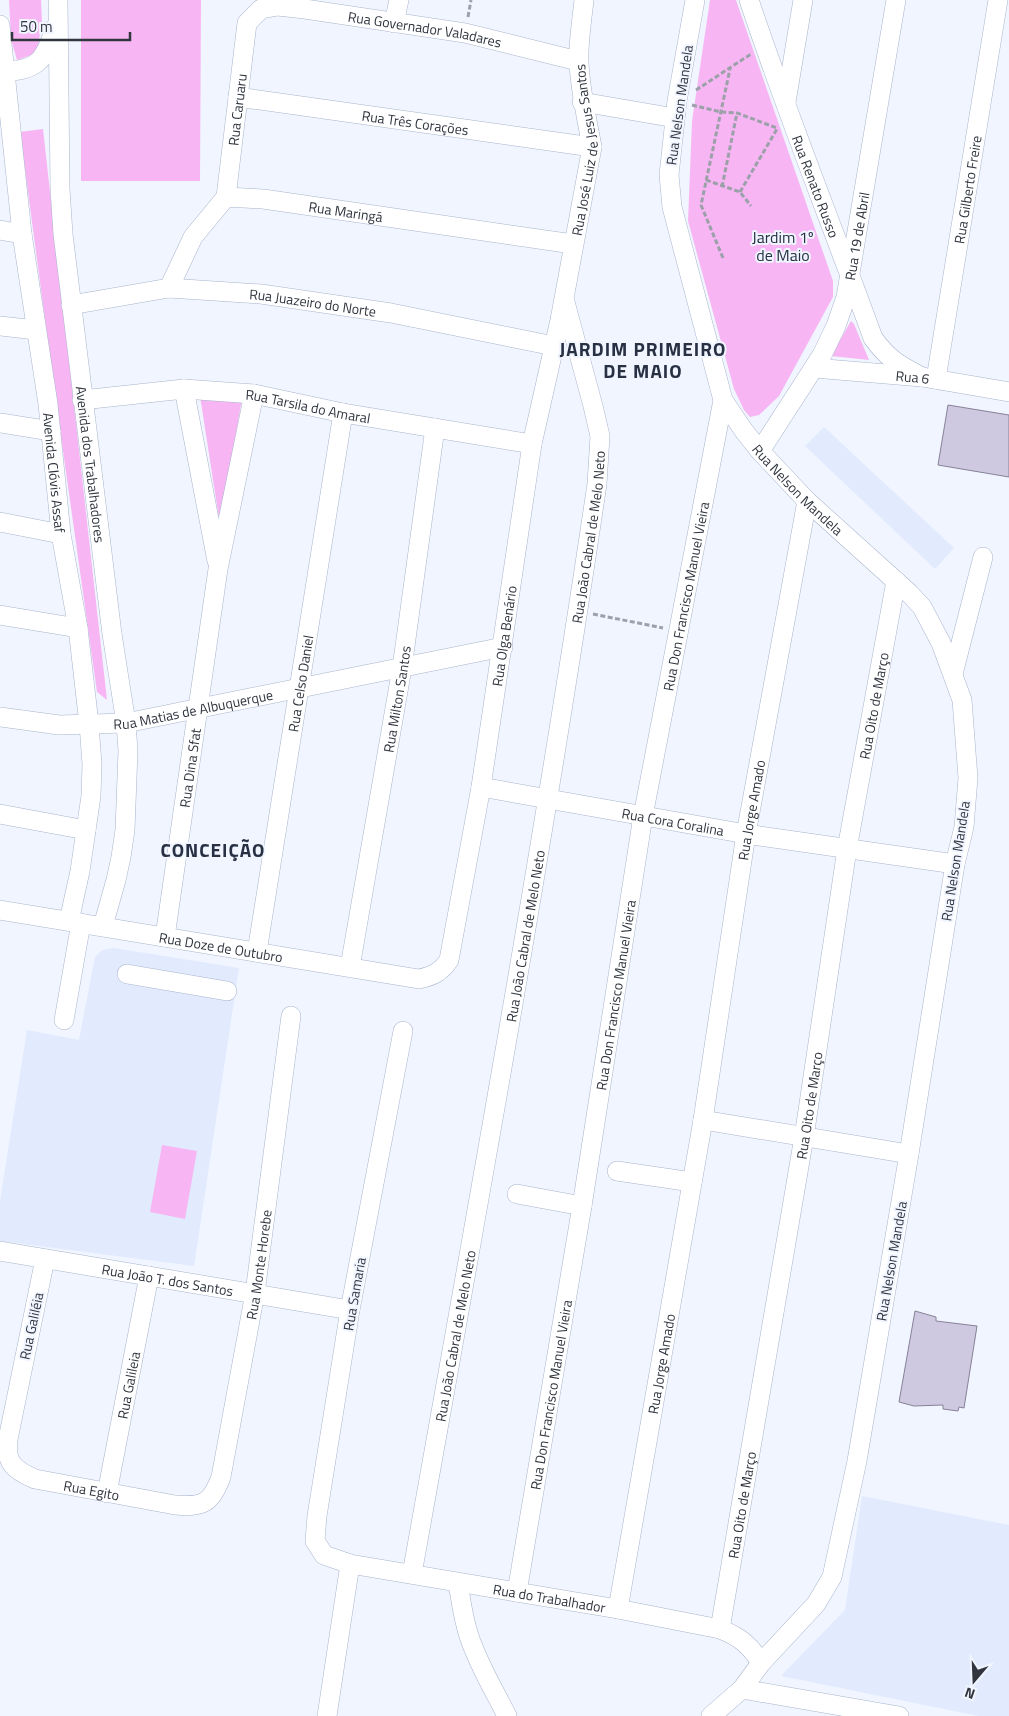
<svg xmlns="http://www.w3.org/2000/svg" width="1009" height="1716" font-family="'Titillium Web',sans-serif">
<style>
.built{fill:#e2ebfe}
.green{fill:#f7b6f3}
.building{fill:#cec8e1;stroke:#878198}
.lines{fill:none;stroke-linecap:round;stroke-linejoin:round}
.minor-casing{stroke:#a9b4cc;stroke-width:20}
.path{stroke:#9ba0a9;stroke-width:3;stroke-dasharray:5 2.5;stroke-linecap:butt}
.minor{stroke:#fff;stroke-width:19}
.labels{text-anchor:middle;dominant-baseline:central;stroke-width:4;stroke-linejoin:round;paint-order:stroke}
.street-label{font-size:14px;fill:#30353e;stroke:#f0f5ff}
.quarter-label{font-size:16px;fill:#283043;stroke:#f0f5ff}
.district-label{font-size:19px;font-weight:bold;letter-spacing:1px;fill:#283043;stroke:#f0f5ff}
</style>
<rect width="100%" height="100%" fill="#f0f5ff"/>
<!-- built -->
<g class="built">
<polygon points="824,427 954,548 935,569 805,446"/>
<polygon points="114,948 239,968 194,1266 0,1241 0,1201 27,1030 79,1040 95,957 102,950"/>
<polygon points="862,1496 1009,1525 1009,1716 979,1716 781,1676 845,1610"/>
</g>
<!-- green -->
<g class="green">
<polygon points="9,0 41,0 42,21 37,53 17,60 11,39"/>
<polygon points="81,0 201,0 200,181 81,181"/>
<polygon points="710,0 736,0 833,281 833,297 779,396 759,415 750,417 744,410 734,389 688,221 692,121"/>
<polygon points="43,129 107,700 97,692 54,387 20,132"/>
<polygon points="851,321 854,324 869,360 831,356"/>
<polygon points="200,396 242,399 220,525"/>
<polygon points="162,1145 197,1151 185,1219 150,1212"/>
</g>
<!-- building -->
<g class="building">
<polygon points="948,405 1009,415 1009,477 938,465"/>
<polygon points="915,1311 936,1317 936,1321 977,1326 964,1408 959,1407 958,1411 943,1409 943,1405 914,1406 899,1402"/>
</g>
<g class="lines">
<!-- minor casing -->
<g class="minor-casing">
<g id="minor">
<path id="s1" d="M 58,0 L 60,189 L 63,234 L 112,634 L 126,723 L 128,751 L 125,830 L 121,857 L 116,880 L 103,926"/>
<path id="s2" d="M 695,0 L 677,101 L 669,175 L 672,207 L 723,400 L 744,431 L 760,451 L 807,501 L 909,593 L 922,607 L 941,643 L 962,700 L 968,778 L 964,827 L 955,864 L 909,1154 L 857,1461 L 832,1577 L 816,1604 L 761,1663 L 742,1689"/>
<path id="s3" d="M 749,0 C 787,114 832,225 873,338 C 889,360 899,365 922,377"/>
<polyline points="394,23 399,0"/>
<path id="s4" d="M 0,25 L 22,234 L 48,404 L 61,534 L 78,628 L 89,724 L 92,764 L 91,796 L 80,871 L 69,921"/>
<path d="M 0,72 C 37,70 44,63 55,28"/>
<path id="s5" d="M 238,97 L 592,147"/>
<polyline points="582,102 675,118"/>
<polyline points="786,102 803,0"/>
<path id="s6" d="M 226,197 L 247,23 L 261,9 L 278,6 L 305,9 L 465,33 L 578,61"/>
<polyline points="0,230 22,234"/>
<path id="s7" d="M 169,288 L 193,237 L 226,197 L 263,199 L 573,244"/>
<path id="s8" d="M 71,305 L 169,288 L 261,294 L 391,313 L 554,346"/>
<polyline points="0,326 36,330"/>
<path id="s9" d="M 814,368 L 922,377 L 1009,392"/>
<path id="s10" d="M 936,379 L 998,0"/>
<polyline points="184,389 217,561"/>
<path id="s11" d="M 82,400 L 184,389 L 254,394 L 343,413 L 532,444"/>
<polyline points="0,423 51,431"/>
<path id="s12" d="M 760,451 L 822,355 L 836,326 L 846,297 L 896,0"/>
<polyline points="0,522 61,534"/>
<polyline points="0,615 78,628"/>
<polyline points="953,674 983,557"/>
<path id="s13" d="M 0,717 L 59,725 L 126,723 L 503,647"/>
<path id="s14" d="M 481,787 L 746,834 L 955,864"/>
<polyline points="0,814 86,830"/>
<path id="s15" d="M 0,910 L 419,979 C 433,976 441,972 449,960 L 481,787 L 532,444 L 560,320 L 592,147 C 587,119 580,91 579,62 C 578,42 582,20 584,0"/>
<path id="s16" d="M 165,937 L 218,569 L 254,394"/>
<path id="s17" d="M 257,952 L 343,413"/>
<path id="s18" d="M 350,967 L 402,668 L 435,428"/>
<polyline points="127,974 227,991"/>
<polyline points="64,1020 81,923"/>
<path id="s19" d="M 403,1031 L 350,1310 L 317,1516 L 315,1541 L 324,1555 L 350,1564 L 618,1609 L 720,1629 C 740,1637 750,1645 761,1663"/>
<polyline points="703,1120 909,1154"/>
<polyline points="617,1171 692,1182"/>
<polyline points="517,1194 582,1206"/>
<path id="s20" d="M 0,1251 L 350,1310"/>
<path id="s21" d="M 45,1259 L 8,1439 C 5,1463 14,1470 35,1479 L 175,1505 C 203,1507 211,1504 221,1477 L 255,1293 L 291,1016"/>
<path id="s22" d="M 107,1493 L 149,1276"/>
<path id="s23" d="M 412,1574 C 477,1211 543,849 597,484 L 600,436 L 593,406 L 565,302"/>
<path d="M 458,1583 C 461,1601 463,1618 469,1636 C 478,1664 494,1690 507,1716"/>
<path id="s24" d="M 517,1592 L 582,1206 L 643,816 L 723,400"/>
<path id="s25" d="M 618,1609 L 703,1120 L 746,834 L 807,501"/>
<path id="s26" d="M 720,1629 L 804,1137 L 847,849 L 896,581"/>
<polyline points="327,1716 350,1564"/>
<polyline points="711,1716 742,1689 899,1716"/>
</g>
</g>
<!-- path -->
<g class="path">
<polyline points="468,17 471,0"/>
<polyline points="696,90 751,54"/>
<polyline points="692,105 721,112 737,113 777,128"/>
<polyline points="706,180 740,192 751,206"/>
<polyline points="722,187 737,113"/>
<polyline points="740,192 777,129"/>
<polyline points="723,258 701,205 730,69"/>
<polyline points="593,614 663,628"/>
</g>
<!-- minor -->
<use href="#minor" class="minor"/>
</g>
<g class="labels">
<!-- street labels -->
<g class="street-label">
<text stroke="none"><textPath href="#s6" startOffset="361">Rua Governador Valadares</textPath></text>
<text transform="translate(679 105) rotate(-82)">Rua Nelson Mandela</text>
<text stroke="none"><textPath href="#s6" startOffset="88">Rua Caruaru</textPath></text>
<text stroke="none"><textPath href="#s5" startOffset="179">Rua Três Corações</textPath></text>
<text stroke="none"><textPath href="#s15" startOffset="1284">Rua José Luiz de Jesus Santos</textPath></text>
<text stroke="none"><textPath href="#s3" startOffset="198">Rua Renato Russo</textPath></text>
<text stroke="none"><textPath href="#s10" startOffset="192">Rua Gilberto Freire</textPath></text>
<text stroke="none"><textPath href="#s7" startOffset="229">Rua Maringá</textPath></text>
<text stroke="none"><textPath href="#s12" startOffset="239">Rua 19 de Abril</textPath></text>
<text stroke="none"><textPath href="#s8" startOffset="244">Rua Juazeiro do Norte</textPath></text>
<text stroke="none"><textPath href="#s9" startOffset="99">Rua 6</textPath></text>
<text stroke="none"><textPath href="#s11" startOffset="228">Rua Tarsila do Amaral</textPath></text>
<text stroke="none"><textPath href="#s1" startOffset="466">Avenida dos Trabalhadores</textPath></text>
<text stroke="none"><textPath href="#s4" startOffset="451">Avenida Clóvis Assaf</textPath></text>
<text stroke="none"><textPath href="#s2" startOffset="526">Rua Nelson Mandela</textPath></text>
<text stroke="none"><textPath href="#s23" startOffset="1052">Rua João Cabral de Melo Neto</textPath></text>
<text stroke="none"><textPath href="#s24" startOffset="1010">Rua Don Francisco Manuel Vieira</textPath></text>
<text stroke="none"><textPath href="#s15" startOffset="790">Rua Olga Benário</textPath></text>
<text stroke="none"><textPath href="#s17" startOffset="272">Rua Celso Daniel</textPath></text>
<text stroke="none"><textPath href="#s18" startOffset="272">Rua Milton Santos</textPath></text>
<text stroke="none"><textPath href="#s26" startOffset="936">Rua Oito de Março</textPath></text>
<text stroke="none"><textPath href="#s13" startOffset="195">Rua Matias de Albuquerque</textPath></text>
<text stroke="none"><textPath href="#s16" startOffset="171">Rua Dina Sfat</textPath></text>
<text stroke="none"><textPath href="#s25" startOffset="810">Rua Jorge Amado</textPath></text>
<text stroke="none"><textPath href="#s14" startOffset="195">Rua Cora Coralina</textPath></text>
<text transform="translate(955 861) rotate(-81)">Rua Nelson Mandela</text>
<text stroke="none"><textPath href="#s23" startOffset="648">Rua João Cabral de Melo Neto</textPath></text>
<text stroke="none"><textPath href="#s15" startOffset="224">Rua Doze de Outubro</textPath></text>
<text stroke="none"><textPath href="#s24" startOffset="605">Rua Don Francisco Manuel Vieira</textPath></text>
<text stroke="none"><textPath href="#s26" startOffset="531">Rua Oito de Março</textPath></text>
<text transform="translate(891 1261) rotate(-80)">Rua Nelson Mandela</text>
<text stroke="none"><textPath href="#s21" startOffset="656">Rua Monte Horebe</textPath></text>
<text stroke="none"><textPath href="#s20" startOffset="170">Rua João T. dos Santos</textPath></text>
<text transform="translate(354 1294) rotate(-80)">Rua Samaria</text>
<text transform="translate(31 1326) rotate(-78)">Rua Galiléia</text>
<text stroke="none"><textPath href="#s23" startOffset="242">Rua João Cabral de Melo Neto</textPath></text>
<text stroke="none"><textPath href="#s25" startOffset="249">Rua Jorge Amado</textPath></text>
<text stroke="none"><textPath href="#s22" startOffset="110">Rua Galileia</textPath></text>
<text stroke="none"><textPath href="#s24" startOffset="200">Rua Don Francisco Manuel Vieira</textPath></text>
<text stroke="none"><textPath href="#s21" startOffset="295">Rua Egito</textPath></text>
<text stroke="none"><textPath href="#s26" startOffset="126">Rua Oito de Março</textPath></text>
<text stroke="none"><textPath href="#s19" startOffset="764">Rua do Trabalhador</textPath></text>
</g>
<!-- quarter labels -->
<g class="quarter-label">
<text x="783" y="237">Jardim 1º<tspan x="783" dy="18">de Maio</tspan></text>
</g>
<!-- district labels -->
<g class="district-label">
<text x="643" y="348">JARDIM PRIMEIRO<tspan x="643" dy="22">DE MAIO</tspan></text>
<text x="213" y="849">CONCEIÇÃO</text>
</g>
</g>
<!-- north arrow -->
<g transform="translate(974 1681) rotate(199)" stroke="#f0f5ff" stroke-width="4" paint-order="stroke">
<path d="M0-4L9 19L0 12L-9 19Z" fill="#30353e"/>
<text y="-8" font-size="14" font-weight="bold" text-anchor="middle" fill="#30353e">N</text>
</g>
<!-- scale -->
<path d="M12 32v8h118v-8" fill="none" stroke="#30353e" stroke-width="2.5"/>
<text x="20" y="32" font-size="15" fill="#30353e" stroke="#f0f5ff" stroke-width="4" paint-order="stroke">50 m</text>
</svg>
